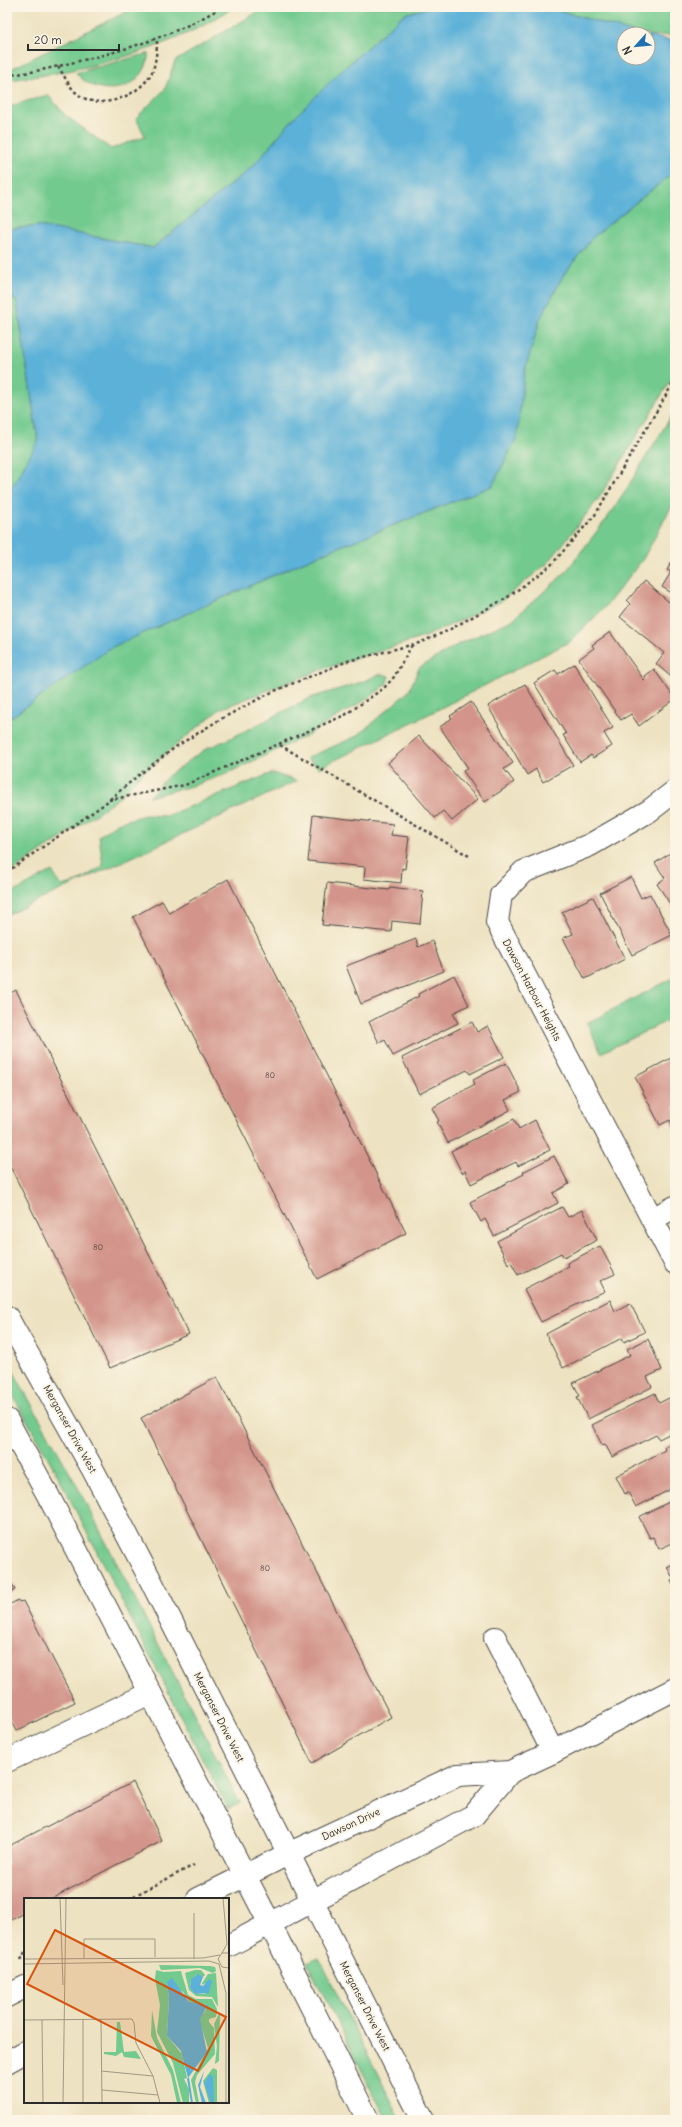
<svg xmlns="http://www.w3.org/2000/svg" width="682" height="2127" font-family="Delius,sans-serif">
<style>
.green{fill:#73ca8f;stroke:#4f7a5d}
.water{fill:#5bb1d8;stroke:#436e82}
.building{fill:#d3958b}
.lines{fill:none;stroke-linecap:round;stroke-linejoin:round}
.minor-casing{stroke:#484642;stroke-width:24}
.path{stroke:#484642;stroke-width:2.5;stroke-dasharray:3 3;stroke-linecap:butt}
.minor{stroke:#fff;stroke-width:22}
.labels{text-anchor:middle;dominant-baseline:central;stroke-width:4;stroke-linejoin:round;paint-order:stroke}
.number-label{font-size:8px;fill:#554643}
.street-label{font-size:10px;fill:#2b2b2b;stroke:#fcf5e5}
.inset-river{fill:none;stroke:#5bb1d8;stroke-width:2}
.inset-road{fill:none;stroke:#9f9985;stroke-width:1}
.view{fill:#d5540f;fill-opacity:0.15;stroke:#d5540f;stroke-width:2}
.inset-edge{fill:none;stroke:#2b2b2b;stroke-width:2}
</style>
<rect width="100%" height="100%" fill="#fcf5e5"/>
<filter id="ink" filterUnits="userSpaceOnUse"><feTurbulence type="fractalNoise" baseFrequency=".025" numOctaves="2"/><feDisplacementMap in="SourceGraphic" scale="8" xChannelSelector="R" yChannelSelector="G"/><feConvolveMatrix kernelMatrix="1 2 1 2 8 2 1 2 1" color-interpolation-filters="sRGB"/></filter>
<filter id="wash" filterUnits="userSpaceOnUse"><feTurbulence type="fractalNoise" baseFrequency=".012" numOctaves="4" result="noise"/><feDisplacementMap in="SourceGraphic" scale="16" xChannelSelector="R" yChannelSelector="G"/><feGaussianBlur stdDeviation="0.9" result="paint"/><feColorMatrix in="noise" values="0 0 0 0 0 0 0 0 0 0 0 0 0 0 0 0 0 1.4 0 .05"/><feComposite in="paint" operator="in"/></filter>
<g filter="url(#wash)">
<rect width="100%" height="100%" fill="#ede2c1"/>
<!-- green -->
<g class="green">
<path d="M 136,7 L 234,7 C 221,15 208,24 194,30 C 139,57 68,74 7,80 L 7,71 Z"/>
<polygon points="266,7 431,7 404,14 339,73 293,119 253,166 153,248 39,226 7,229 7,107 48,95 65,115 111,149 145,136 136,118 165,89 175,61"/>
<polygon points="547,7 675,7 675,35 648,36 648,34 639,34"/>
<path d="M 149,53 C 148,58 147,64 145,68 C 132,95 94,95 76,73 Z"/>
<polygon points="675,171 675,373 599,498 548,563 500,602 424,637 323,669 220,709 147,769 115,801 7,875 7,720 112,647 326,552 492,486 517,437 524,374 540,319 564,274 593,237"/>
<polygon points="7,293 17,302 38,442 7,496"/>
<polygon points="675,410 675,500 643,559 606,606 571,641 433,712 319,768 307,758 357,736 409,691 419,668 457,645 512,620 564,574 614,509"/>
<polygon points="381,674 389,676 386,685 370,697 306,736 228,773 195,785 149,797 168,776 204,750 235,736 310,698 362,682"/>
<polygon points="272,773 297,781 7,915 7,896 52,871 61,886 77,882 103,866 99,836 117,823 145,815 166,816"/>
<polygon points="675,977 675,1017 601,1053 587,1023"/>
<polygon points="7,1360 77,1486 240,1803 228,1809 56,1472 7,1385"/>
<polygon points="319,1958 401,2120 387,2120 307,1963"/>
</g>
<!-- water -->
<polygon class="water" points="431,7 547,7 639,34 624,34 624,58 648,58 648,36 675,41 675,171 593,237 564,274 540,319 524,374 517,437 492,486 326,552 112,647 7,720 7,496 38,441 17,302 7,293 7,229 39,226 153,248 253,166 293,119 339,73 404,14"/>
<g id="blocks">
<!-- building -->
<g class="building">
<polygon points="675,556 675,595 662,587 671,572 667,570"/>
<polygon points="644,581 675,607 675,680 656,664 664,653 620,617 630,604 627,601"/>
<polygon points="610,632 644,680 646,678 645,676 654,669 675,699 639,726 631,714 621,720 579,659 594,648 592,645"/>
<polygon points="574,664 613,728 604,733 612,746 593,758 591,755 580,762 563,735 566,734 534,683 555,670 558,674"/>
<polygon points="525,684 573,765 543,782 536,769 527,775 488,706"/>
<polygon points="471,702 513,763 504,769 514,782 485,802 463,771 468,768 440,727 452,718 450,716"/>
<polygon points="419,736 478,799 452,821 443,811 435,818 388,763"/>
<polygon points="313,815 393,824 391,835 409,837 405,869 402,868 401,883 364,879 365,867 308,861"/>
<polygon points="675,850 675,911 657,884 665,878 655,863"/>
<polygon points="631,877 641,898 650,894 672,935 632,955 600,893"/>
<polygon points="228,879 406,1233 317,1279 133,917 162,901 169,913"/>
<polygon points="327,883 389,890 390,887 423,891 420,924 392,921 391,932 322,925"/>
<polygon points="593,897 625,959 585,979 563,938 573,934 562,912"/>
<polygon points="416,939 418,947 432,941 444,971 361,1004 346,966"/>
<polygon points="454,975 469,1005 453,1013 458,1023 393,1056 385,1040 379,1043 369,1022 419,996 418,994"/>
<polygon points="16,990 189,1334 110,1368 7,1160 7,995"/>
<polygon points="472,1022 477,1032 488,1026 504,1057 470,1074 467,1070 419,1094 402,1058"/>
<polygon points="675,1056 675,1131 670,1120 660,1125 635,1077"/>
<polygon points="506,1063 521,1092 505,1100 510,1110 448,1143 437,1122 439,1121 432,1108 475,1084 473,1080"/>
<polygon points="514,1119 519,1129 535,1120 550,1150 518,1166 516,1162 471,1184 465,1171 462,1173 451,1151"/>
<polygon points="554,1156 569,1184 553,1193 558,1203 494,1236 485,1219 481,1222 470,1202 524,1174 523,1172"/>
<polygon points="562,1207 568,1217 582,1210 597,1240 564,1257 561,1253 518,1275 511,1262 508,1264 497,1241"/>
<polygon points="600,1246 615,1274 600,1281 605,1291 541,1322 524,1289 569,1266 567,1263"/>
<polygon points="610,1300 615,1311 630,1303 645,1332 624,1342 622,1338 563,1368 546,1334"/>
<polygon points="648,1339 662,1370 647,1377 652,1387 588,1419 577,1397 580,1396 573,1383 630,1355 627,1349"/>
<polygon points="217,1377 391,1717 312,1763 141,1418"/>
<polygon points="655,1393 659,1403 675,1395 675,1431 659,1439 656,1435 612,1457 605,1444 602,1445 592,1425"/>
<polygon points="675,1441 675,1487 636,1507 628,1492 625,1494 616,1476 665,1450 664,1447"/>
<polygon points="675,1499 675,1542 659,1549 653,1537 650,1538 639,1517"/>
<polygon points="675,1563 675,1589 671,1581 674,1580 667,1567"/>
<polygon points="7,1574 15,1590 7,1595"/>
<polygon points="18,1600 19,1602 23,1601 75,1702 16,1731 7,1713 7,1606"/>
<polygon points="133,1782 162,1841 51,1899 25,1899 25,1913 7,1922 7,1847"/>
</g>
</g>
</g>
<g filter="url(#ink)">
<use href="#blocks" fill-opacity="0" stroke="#484642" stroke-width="1"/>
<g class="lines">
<!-- minor casing -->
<g class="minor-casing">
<g id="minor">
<polyline points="675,791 649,811 590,845 523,872 501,895 497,922 675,1263"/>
<polyline points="652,1219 675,1207"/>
<polyline points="7,1317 92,1468 148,1575 423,2120"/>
<polyline points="7,1420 50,1499 270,1924 368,2120"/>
<polyline points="495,1638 553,1752"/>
<polyline points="7,1761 150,1693"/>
<polyline points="198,1899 288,1854 458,1775 510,1772 553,1752 675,1689"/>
<polyline points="228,1946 474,1815 510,1772"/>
<polyline points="7,1996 25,1987"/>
<polyline points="7,2062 25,2052"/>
</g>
</g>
<!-- path -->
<g class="path">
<path d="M 58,66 C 65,77 71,91 82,97 C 105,111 144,93 153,70 C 156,60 157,50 157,39"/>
<path d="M 7,75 C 32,73 55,67 79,61 C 130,49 177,34 222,7"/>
<polyline points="280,745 469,856"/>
<polyline points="109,800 185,785 345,715 384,688 394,677 412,645"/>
<polyline points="7,872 103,805 140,774 177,746 219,720 272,692 348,661 419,643 447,631 508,597 551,565 595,515 675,380"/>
<polyline points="128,1899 194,1865"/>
<polyline points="21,1960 25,1952"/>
</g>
<!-- minor -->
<use href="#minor" class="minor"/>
</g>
</g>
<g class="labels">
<!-- number labels -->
<g class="number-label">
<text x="270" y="1075">80</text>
<text x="98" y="1247">80</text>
<text x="265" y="1568">80</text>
</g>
<!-- street labels -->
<g class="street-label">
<text transform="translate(532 990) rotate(62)">Dawson Harbour Heights</text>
<text transform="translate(70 1429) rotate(61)">Merganser Drive West</text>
<text transform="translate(219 1717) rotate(63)">Merganser Drive West</text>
<text transform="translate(351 1824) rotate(-25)">Dawson Drive</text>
<text transform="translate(365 2006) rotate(63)">Merganser Drive West</text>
</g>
</g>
<!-- overview -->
<g transform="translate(24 1898)">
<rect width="205" height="205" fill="#ede2c1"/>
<path d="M 135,67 L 186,68 L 191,69 L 192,73 L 189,75 L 176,70 L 137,72 ZM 132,72 L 140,74 L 157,73 L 164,97 L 172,101 L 188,101 L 193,111 L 192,119 L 185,121 L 185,124 L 190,130 L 191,156 L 173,177 L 171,184 L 175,205 L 172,205 L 167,182 L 184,150 L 175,121 L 182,112 L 182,106 L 177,108 L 165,104 L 159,94 L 143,84 L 145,101 L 143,138 L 158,156 L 163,180 L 160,181 L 165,191 L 165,205 L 159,205 L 149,165 L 133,134 L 136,107 L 131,81 ZM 171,72 L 177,72 L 181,77 L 179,79 L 172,77 L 167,82 L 166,90 L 171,96 L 181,96 L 182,85 L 177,87 L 184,76 L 192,75 L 194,109 L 188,99 L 172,98 L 165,92 L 161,75 ZM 128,112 L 133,140 L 149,172 L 157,205 L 153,205 L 147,177 L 127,138 ZM 196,114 L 195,163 L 191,166 L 193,148 L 190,126 ZM 93,124 L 96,124 L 100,154 L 112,153 L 117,161 L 100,159 L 98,154 L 92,158 L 80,156 L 80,154 L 92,154 ZM 189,170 L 193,172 L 193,205 L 185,205 L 179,183 Z" fill="#73ca8f"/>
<path d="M 174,76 L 179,79 L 176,87 L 179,88 L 185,81 L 188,83 L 185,95 L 171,96 L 166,90 L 167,81 ZM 148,80 L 165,104 L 184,107 L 176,121 L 183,154 L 164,180 L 157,153 L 143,138 L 145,101 L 143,84 ZM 180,173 L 176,189 L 182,205 L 178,205 L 174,187 ZM 186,176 L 189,179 L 190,205 L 187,205 L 180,185 Z" fill="#5bb1d8"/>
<path class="inset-river" d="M 164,180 L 168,205"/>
<path class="inset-road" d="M 36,0 L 39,87M 198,55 L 203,46 L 199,0M 205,55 L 198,55 L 194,61 L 198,69 L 205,70M 0,61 L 179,60 L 196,57M 60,61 L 60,41 L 131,41 L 131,59M 170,61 L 170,15M 0,66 L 185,63 L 195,66M 195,66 L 202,95 L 202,205M 59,121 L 59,205M 77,121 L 78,205M 0,122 L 108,121 L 110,125 L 112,145 L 129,178 L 136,205M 18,122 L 19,205M 77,173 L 129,178M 78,192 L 134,197M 0,205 L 0,122M 39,205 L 42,0"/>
<path class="view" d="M 31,32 L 202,119 L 174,173 L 3,86 Z"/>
<rect width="205" height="205" class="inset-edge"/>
</g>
<!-- margin -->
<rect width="682" height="2127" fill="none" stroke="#fcf5e5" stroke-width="24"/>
<!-- north arrow -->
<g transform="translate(636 46) rotate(243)"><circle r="19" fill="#fcf5e5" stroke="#a8a49b"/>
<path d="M0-3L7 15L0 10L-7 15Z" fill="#1f6fb2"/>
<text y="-6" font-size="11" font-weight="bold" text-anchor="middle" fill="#2b2b2b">N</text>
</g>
<!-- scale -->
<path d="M28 44v6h91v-6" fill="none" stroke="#2b2b2b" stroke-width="2"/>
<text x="34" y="44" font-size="12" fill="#2b2b2b" stroke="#fcf5e5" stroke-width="3" paint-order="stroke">20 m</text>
</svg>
